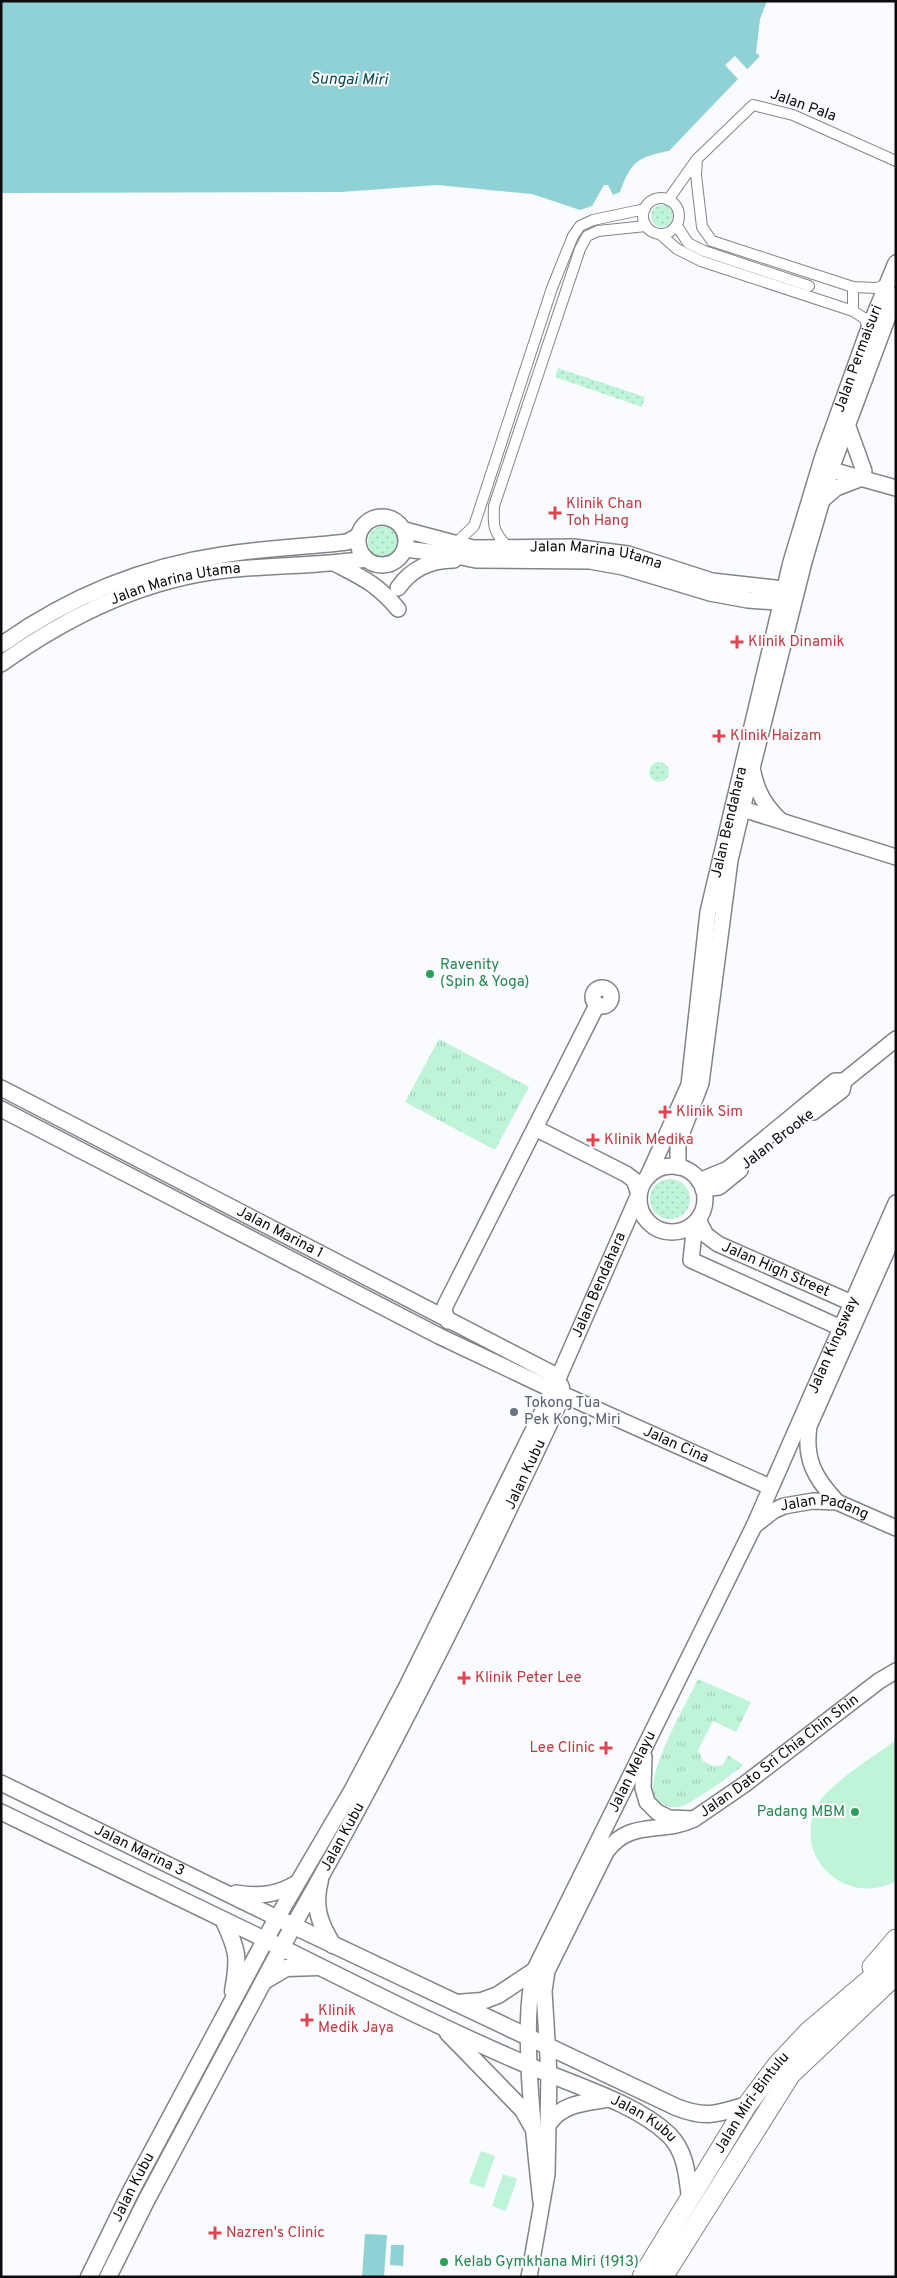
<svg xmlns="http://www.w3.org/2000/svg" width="897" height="2278" font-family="Overpass,sans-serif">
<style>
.grass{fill:url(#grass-dots)}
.park{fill:url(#park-tufts)}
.pitch{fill:#bff4d9}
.water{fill:#8fd1d5}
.pier{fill:#f9fbfe}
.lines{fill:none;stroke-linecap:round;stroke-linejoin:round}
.street-casing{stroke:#818489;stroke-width:12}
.secondary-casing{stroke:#818489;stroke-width:18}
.primary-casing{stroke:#818489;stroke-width:19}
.highway-casing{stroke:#818489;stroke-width:21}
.street{stroke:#fff;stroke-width:10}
.secondary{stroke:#fff;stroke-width:15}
.primary{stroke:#fff;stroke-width:16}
.highway{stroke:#fff;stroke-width:19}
.health-dot{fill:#e0444e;stroke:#f9fbfe;stroke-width:2}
.leisure-dot{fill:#2e9e5b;stroke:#f9fbfe;stroke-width:2}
.worship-dot{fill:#6b7280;stroke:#f9fbfe;stroke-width:2}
.labels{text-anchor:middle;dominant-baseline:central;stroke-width:4;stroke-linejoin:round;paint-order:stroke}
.street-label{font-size:15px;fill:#0b0c0e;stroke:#f9fbfe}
.health-label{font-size:15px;fill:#be3a42;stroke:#f9fbfe;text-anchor:start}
.leisure-label{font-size:15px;fill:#27864d;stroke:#f9fbfe;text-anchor:start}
.worship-label{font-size:15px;fill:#5b616d;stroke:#f9fbfe;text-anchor:start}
.water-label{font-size:16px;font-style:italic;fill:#0c494c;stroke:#f9fbfe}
</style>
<defs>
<pattern id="grass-dots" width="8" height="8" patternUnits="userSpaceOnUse" patternTransform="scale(1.25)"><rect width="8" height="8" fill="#bff4d9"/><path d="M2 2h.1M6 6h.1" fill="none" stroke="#a3d0b9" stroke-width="1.8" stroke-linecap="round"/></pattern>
<pattern id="park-tufts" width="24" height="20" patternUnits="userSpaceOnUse" patternTransform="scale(1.25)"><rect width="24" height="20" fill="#bff4d9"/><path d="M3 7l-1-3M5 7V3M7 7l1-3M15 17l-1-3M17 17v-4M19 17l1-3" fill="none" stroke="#a3d0b9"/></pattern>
</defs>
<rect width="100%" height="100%" fill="#f9fbfe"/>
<!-- grass -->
<g class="grass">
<circle cx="662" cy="216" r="11"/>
<polygon points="558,368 645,397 642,407 555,377"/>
<circle cx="384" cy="542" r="16"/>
<circle cx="659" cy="772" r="10"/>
<circle cx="670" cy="1199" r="20"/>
</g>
<!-- park -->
<g class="park">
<polygon points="439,1039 529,1087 495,1150 405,1102"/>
<path d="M 698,1679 L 751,1702 L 736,1732 L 713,1721 L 698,1750 L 703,1761 L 713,1766 L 723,1765 L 728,1755 L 743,1765 C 737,1772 691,1803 683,1806 C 668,1810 652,1802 653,1786 C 656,1755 684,1708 698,1679 Z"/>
</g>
<!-- pitch -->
<g class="pitch">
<path d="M 896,1740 L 896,1881 C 847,1908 791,1857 817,1806 C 828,1784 875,1756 896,1740 Z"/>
<polygon points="481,2151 495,2156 484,2188 469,2183"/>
<polygon points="503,2174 517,2179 506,2211 492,2206"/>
</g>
<!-- water -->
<g class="water">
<path d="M 1,1 L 767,1 L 760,19 L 756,53 L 760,56 L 669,151 C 637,157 631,162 620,192 L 613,195 L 608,185 L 604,185 L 592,206 L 580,210 L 532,194 L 437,185 L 341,192 L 1,193 Z"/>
<polygon points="365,2234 387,2235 384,2277 362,2277"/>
<polygon points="391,2245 404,2245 403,2266 390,2265"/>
</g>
<!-- pier -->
<polygon class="pier" points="735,56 748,70 738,79 725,65"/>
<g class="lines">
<!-- street casing -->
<g class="street-casing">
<g id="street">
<circle cx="661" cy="216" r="18"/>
<polyline points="668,200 697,159"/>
<polyline points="677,226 688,243 704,251 809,286"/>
<polyline points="661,235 677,249 701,261 853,311 864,318 869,328"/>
<polyline points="887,284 877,288 853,287 712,241 702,227 696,175 697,159 753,105 793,115 896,161"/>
<polyline points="853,311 853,287"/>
<polyline points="455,544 474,526 552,288 573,236 580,226 593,220 645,209"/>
<path d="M 508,547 C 493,532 493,526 494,506 L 580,249 L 587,236 L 598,231 L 646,226"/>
</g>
</g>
<!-- secondary casing -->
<g class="secondary-casing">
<g id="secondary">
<polyline points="847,424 864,471"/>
<polyline points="821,467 896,488"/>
<polyline points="821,501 836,488 862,478"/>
<circle cx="382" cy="541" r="24"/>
<path id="s1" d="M 405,530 L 473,548 L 573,547 L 628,554 L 712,581 L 793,590"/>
<polyline points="405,549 446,554 476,560 590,561 623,567 710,593 748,600 790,603"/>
<path d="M 336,564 C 363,578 377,584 398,609"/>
<path d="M 398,588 C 411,569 431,560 454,560"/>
<path d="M 1,645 C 67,598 141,567 222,555 C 263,548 306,547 347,542 L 358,536"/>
<path id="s2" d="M 1,664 C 68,616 144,579 226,570 C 273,565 320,566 366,559"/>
<path d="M 753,772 C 757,792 765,806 780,820"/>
<polyline points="733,806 896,857"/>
<circle cx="602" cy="997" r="9"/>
<path id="s3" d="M 1,1088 L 559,1377"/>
<path id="s4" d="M 1,1109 L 439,1336 L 553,1390 L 770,1487"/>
<polyline points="813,1112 842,1090 844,1081"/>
<circle cx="672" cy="1199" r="33"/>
<polyline points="678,1167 678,1143 701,1083 730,860 752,768 804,562 831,469 896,295"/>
<path id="s5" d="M 648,1176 L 689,1085 L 708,912 L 791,562 L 823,456 L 869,328 L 896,263"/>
<polyline points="699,1181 728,1169 835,1081 844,1081 896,1039"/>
<polyline points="703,1189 719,1187 740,1170"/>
<path id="s6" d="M 698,1220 L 706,1235 L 718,1244 L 861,1307"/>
<polyline points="695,1223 691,1260 850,1332"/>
<polyline points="448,1321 444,1311 445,1306 597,1005"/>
<path d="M 837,1502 C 815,1478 804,1460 809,1426 L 896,1230"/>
<path id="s7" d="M 754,1526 L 773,1511 L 784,1506 L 813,1501 L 837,1502 L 896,1528"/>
<path id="s8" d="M 644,1757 L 643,1788 L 647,1802 L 657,1812 L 669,1818 L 694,1819 L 745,1784 L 879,1681 L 896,1671"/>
<path id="s9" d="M 1,1783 L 277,1918 L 352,1790 L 406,1688 L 553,1390 L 639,1194 L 634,1180 L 626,1174 L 535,1128"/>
<polyline points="1,1812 266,1940"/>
<path d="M 236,1893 C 259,1897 277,1895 297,1883"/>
<path id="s10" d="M 293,1926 C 392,1754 479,1575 563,1395 L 561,1386"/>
<path id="s11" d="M 541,2202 C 536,2157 531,2112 529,2067 C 528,2035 527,2003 534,1971 L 754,1526 L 896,1203"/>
<path d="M 529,2277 L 547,2174 L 549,2074 L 544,1991 L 547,1971 L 606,1852 C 630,1818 662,1835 694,1819"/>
</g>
</g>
<!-- primary casing -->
<g class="primary-casing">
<g id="primary">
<path d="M 320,1880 C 313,1906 319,1923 333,1945"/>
<path d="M 224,1921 C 238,1951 239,1958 233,1991"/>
<path id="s12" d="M 266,1940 C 353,1983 440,2028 530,2066 C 573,2085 636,2103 669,2135 C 686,2152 687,2175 690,2198"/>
<polyline points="264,1981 286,1968 318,1967"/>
<polyline points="456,2003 482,2001 498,1995 534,1971"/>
<polyline points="448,2033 523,2110 532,2126"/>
<path d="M 549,2123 C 563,2103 585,2103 607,2099"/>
<path id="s13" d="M 89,2277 L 131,2191 L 277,1918 L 676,2107 C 706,2119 717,2114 747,2105"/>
<polyline points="108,2277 146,2201 293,1926"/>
</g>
</g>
<!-- highway casing -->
<g class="highway-casing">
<g id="highway">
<polyline points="872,1967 896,1939"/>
<path id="s14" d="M 642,2277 L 747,2105 L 777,2065 L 808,2032 L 896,1957"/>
<polyline points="663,2277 791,2074 896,1975"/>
</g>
</g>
<!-- street -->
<use href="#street" class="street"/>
<!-- secondary -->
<use href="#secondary" class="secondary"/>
<!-- primary -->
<use href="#primary" class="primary"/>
<!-- highway -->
<use href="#highway" class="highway"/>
</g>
<!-- markers -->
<g class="health-dot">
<path d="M552.5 505.5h5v5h5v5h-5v5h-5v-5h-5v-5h5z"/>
<path d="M734.5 634.5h5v5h5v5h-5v5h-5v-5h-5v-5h5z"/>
<path d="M716.5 728.5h5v5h5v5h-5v5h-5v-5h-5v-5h5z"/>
<path d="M662.5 1104.5h5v5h5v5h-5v5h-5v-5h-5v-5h5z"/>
<path d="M590.5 1132.5h5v5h5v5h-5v5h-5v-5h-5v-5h5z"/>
<path d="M461.5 1670.5h5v5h5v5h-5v5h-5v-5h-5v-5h5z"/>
<path d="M603.5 1740.5h5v5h5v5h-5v5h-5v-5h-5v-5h5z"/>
<path d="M304.5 2012.5h5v5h5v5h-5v5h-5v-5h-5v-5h5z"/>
<path d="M212.5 2225.5h5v5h5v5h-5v5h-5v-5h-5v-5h5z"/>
</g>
<g class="leisure-dot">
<circle cx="430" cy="974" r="5"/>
<circle cx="855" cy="1812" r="5"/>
<circle cx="444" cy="2262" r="5"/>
</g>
<circle class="worship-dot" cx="514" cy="1412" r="5"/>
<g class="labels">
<!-- street labels -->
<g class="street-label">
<text transform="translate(803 106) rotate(20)">Jalan Pala</text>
<text stroke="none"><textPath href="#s5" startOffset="848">Jalan Permaisuri</textPath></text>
<text stroke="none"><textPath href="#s1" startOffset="194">Jalan Marina Utama</textPath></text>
<text stroke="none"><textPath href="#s2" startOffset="194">Jalan Marina Utama</textPath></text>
<text stroke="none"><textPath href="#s5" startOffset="366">Jalan Bendahara</textPath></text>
<text transform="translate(778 1140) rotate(-38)">Jalan Brooke</text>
<text stroke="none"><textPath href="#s3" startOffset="314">Jalan Marina 1</textPath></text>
<text stroke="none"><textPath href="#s6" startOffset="95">Jalan High Street</textPath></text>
<text stroke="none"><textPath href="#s9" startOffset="1018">Jalan Bendahara</textPath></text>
<text stroke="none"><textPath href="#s11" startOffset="926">Jalan Kingsway</textPath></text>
<text stroke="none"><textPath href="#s4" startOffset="754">Jalan Cina</textPath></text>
<text stroke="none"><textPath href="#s10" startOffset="508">Jalan Kubu</textPath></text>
<text stroke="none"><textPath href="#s7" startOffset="78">Jalan Padang</textPath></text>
<text stroke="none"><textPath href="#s8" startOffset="204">Jalan Dato Sri Chia Chin Shin</textPath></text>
<text stroke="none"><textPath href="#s11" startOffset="454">Jalan Melayu</textPath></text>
<text stroke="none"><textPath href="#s10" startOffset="102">Jalan Kubu</textPath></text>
<text stroke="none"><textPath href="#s9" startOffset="154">Jalan Marina 3</textPath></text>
<text stroke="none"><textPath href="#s14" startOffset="206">Jalan Miri-Bintulu</textPath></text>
<text stroke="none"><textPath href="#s12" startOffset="418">Jalan Kubu</textPath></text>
<text stroke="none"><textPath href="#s13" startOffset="100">Jalan Kubu</textPath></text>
</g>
<!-- health labels -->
<g class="health-label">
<text x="566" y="504">Klinik Chan<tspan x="566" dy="17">Toh Hang</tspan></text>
<text x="748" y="642">Klinik Dinamik</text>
<text x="730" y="736">Klinik Haizam</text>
<text x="676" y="1112">Klinik Sim</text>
<text x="604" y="1140">Klinik Medika</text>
<text x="475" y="1678">Klinik Peter Lee</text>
<text x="595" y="1748" text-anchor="end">Lee Clinic</text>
<text x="318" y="2011">Klinik<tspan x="318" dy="17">Medik Jaya</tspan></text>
<text x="226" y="2233">Nazren's Clinic</text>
</g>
<!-- leisure labels -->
<g class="leisure-label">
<text x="440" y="965">Ravenity<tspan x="440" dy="17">(Spin &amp; Yoga)</tspan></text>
<text x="845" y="1812" text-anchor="end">Padang MBM</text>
<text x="454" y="2262">Kelab Gymkhana Miri (1913)</text>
</g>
<!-- worship labels -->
<g class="worship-label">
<text x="524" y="1403">Tokong Tua<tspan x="524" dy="17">Pek Kong, Miri</tspan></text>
</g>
<!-- water labels -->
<g class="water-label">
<text transform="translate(349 80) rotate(1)">Sungai Miri</text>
</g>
</g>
<!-- border -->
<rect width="897" height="2278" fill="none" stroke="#0b0c0e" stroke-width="5"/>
</svg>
